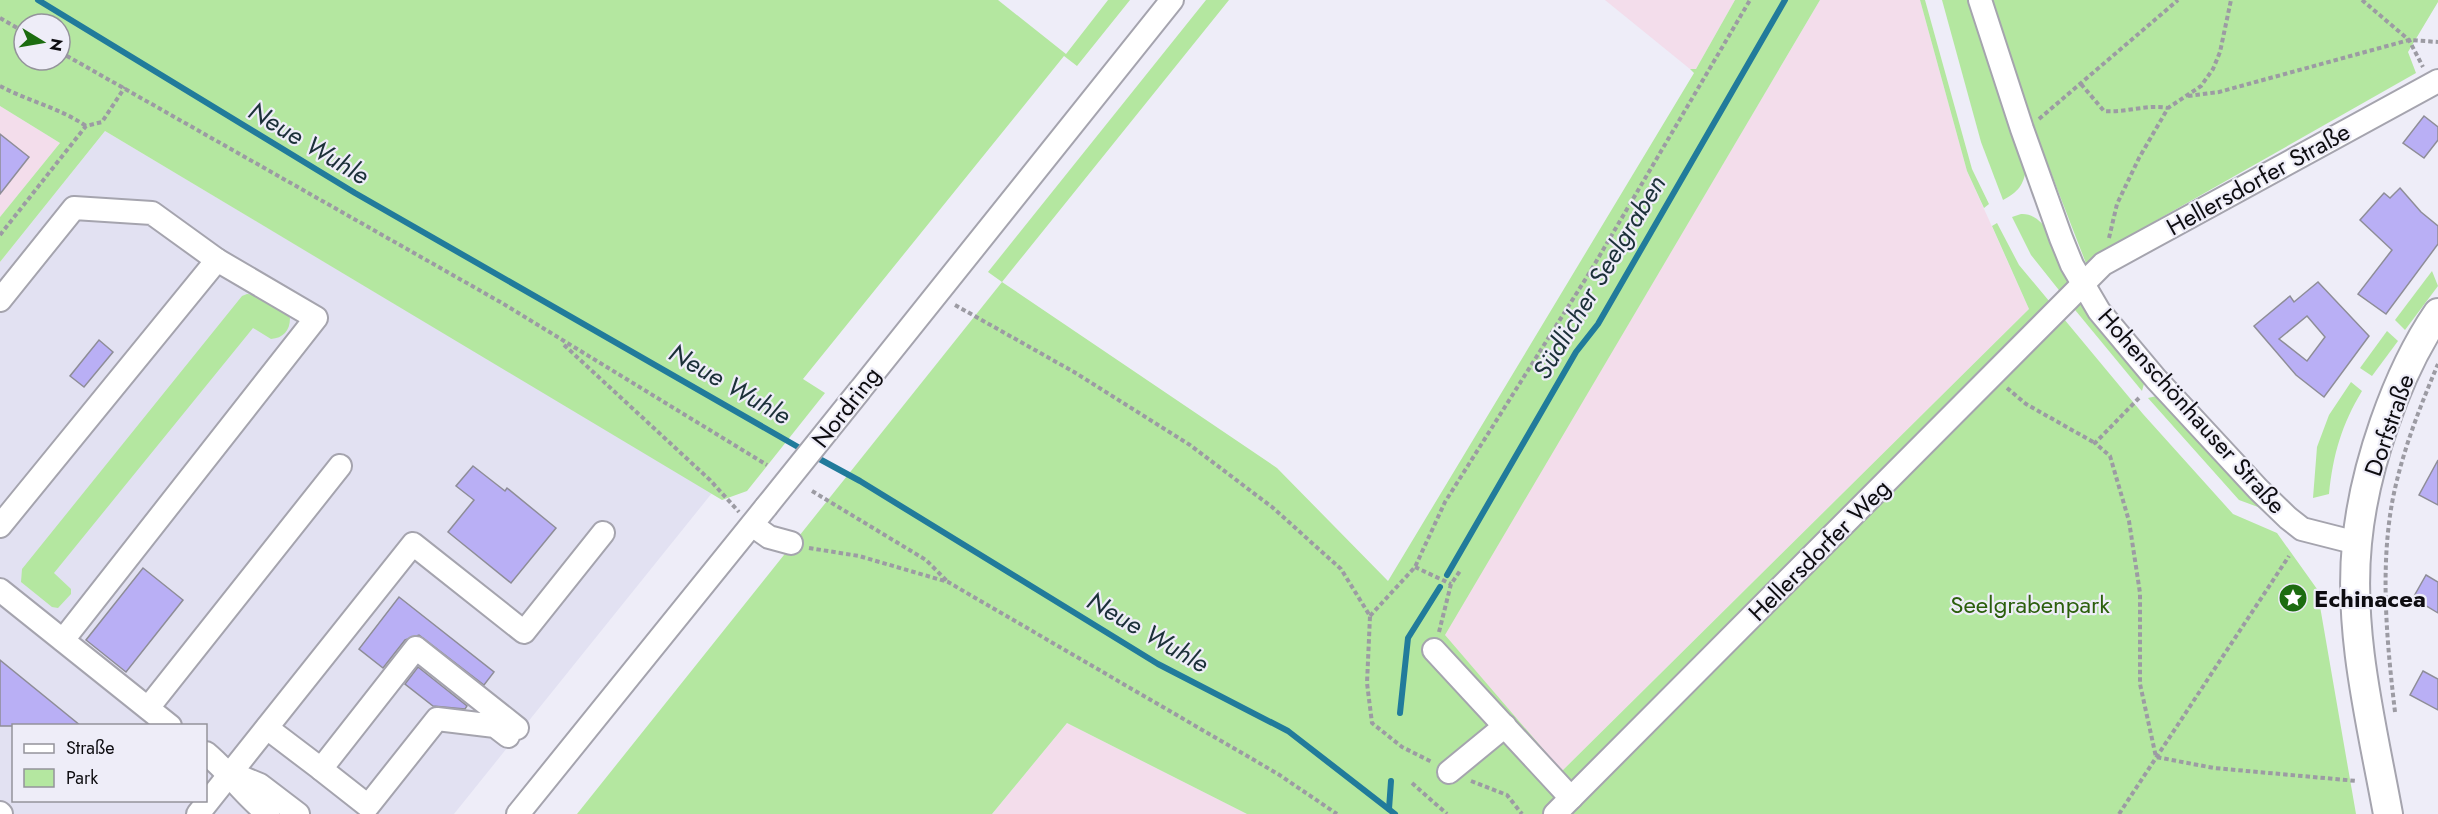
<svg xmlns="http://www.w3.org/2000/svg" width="2438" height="814" font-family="Jost,sans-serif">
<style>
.built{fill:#e2e1f2;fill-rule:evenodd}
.industrial{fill:#f3ddeb}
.green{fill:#b4e7a0;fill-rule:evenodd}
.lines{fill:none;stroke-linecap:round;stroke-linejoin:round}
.stream{stroke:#217b9b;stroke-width:6}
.building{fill:#b9aff5;stroke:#8e8d97;stroke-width:1.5;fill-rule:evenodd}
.minor-casing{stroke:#a5a4ae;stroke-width:26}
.major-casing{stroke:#a5a4ae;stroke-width:32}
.path{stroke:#9c9ba3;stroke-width:4;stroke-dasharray:4.5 3;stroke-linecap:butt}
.minor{stroke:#fff;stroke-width:22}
.major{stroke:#fff;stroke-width:28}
.minor-bridge-casing{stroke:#a5a4ae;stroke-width:26;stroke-linecap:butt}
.minor-bridge{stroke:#fff;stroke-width:22}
.labels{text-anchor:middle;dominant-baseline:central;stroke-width:4.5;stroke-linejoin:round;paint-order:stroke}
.street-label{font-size:24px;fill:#0d0c10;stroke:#eeedf8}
.poi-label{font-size:24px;font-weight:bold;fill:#0d0c10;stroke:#eeedf8;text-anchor:start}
.park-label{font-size:24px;fill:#2b5f0c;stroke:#eeedf8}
.water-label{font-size:26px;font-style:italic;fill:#1c3039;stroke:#eeedf8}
</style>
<rect width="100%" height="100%" fill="#eeedf8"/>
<!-- built -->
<path class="built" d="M 105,131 L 712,493 L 454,814 L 0,814 L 0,262 ZM 14,726 L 206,726 L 206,800 L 14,800 Z"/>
<!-- industrial -->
<g class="industrial">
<polygon points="1605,0 1735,0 1696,69 1690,69"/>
<polygon points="1820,0 1920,0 1967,171 2029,309 1562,771 1444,635"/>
<polygon points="0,106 60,143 0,217"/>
<polygon points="1067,723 1247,814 992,814"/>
</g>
<!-- green -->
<g class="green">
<path d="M 0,0 L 998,0 L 1066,54 L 1108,0 L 1130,0 L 1077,66 L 1064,56 L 803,379 L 825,393 L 747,491 L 722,500 L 105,131 L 0,262 L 0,217 L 60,143 L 0,106 ZM 24,24 L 60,24 L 60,60 L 24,60 Z"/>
<polygon points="1206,0 1229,0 1002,282 1277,468 1388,581 1694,73 1690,69 1696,69 1735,0 1820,0 1445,635 1562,771 2029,309 1992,226 1997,223 2019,265 2143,414 2233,514 2277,533 2317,589 2356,814 1247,814 1067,723 992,814 577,814 1002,282 988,272"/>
<polygon points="1920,0 1925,0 1972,169 1989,204 1984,208 1967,171"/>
<path d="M 1942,0 L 1970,0 L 2026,168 C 2024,185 2018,192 2003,200 L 1981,142 Z"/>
<polygon points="1993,0 2438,0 2438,2 2408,52 2416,73 2157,220 2100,261 2087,266 2036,134"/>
<path d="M 2021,214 C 2049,212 2064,264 2074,285 L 2066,299 L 2031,255 L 2012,217 Z"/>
<polygon points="2432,271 2438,286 2405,330 2395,320"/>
<path d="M 247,294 C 262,295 280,306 290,318 C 290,331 283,338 271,339 L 253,328 L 54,573 L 71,589 L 71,594 L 58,608 L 52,607 L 21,582 L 22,569 L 242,296 Z"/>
<polygon points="2081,295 2145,380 2142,391 2071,305"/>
<polygon points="2387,331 2398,341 2372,376 2360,368"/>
<path d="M 2351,382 L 2362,391 C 2342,424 2333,454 2329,494 L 2313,498 L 2317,447 L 2329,415 Z"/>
<polygon points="2161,395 2274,516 2271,518 2258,507 2239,500 2148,398"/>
</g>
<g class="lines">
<!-- stream -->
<g class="stream">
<polyline points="38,0 355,193 805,451"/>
<polyline points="814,456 860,481 1158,664 1288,731 1395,814"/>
<polyline points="1447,575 1576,352 1598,324 1785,0"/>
<polyline points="1400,713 1408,638 1440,587"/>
<polyline points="1389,809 1391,781"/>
</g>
</g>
<!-- building -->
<g class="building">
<polygon points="2424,116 2438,127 2438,140 2424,158 2403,143"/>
<polygon points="0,134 29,157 0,194"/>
<polygon points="2400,188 2421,212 2438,226 2438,244 2386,314 2358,294 2392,250 2360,220 2384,193 2390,198"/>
<path d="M 2318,282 L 2369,336 L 2324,397 L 2296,375 L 2254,326 L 2290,296 L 2294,302 ZM 2307,316 L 2325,337 L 2307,361 L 2279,339 Z"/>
<polygon points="99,340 113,352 84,387 70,376"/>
<polygon points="2438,460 2438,505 2419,495"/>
<polygon points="473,466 505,491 507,488 556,528 511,583 448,532 474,500 456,486"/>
<polygon points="143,568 183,600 126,672 86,640"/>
<polygon points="2426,575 2438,582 2438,613 2413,598"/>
<polygon points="399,597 494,672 484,685 419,635 405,640 383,668 359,649"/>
<polygon points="0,660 81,726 0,726"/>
<polygon points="418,667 467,706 465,709 433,706 405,684"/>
<polygon points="2423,671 2438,679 2438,710 2410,695"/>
</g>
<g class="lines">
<!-- minor casing -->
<g class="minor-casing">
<g id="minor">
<polyline points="1980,0 2022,129 2061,238 2072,265 2099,311 2156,379 2258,489 2288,518 2302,529 2357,543"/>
<polyline points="0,300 74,208 152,213 217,260"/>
<polyline points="860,390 1172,0"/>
<polyline points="752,525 769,537 791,543"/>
<polyline points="0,526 217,260 316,318 63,640"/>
<polyline points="0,590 170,726"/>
<polyline points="1434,650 1571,798"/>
<polyline points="148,708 340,466"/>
<polyline points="267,728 321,769"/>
<polyline points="508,736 495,726 437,719 368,806 321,769 416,648 517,728"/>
<path d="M 206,753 C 230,773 244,795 268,814"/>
<polyline points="1449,772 1505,726"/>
<polyline points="231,773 260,785 298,814"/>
<polyline points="0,813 1,814"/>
<polyline points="198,814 413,544 524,632 603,533"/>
<polyline points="518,814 766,507"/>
<polyline points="1555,814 2103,264 2438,81"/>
</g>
</g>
<!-- major casing -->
<g class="major-casing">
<path id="major" d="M 2388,814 C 2372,726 2348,633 2357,543 C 2364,469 2396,374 2438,313"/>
</g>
<!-- path -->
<g class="path">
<polyline points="2362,0 2409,40 2423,67"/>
<polyline points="0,18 24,32"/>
<polyline points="60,52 502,303 767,465"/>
<path d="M 2081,84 L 2104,111 C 2126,113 2146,104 2168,108"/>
<path d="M 0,86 C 28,101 60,108 86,126"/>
<polyline points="2188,96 2219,92 2409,40 2438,42"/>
<polyline points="2039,119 2178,0"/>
<polyline points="0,235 86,126 102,122 125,87"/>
<polyline points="2109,238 2117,204 2139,158 2168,108 2201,86 2213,69 2220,52 2231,0"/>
<polyline points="955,305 1074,372 1190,445 1272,507 1341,569 1370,616 1367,683 1372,723 1402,747 1432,762"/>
<polyline points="564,345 710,480 739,512"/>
<polyline points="2007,388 2026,404 2095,443"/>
<polyline points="2139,398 2095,443 2110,456 2129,521 2140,593 2140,684 2156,757 2214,768 2357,781"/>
<polyline points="812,491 926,560 948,582"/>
<polyline points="809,548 859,556 948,582 1278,774 1337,814"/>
<polyline points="1415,567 1451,584"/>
<polyline points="1370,616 1415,567 1445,502 1590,272 1750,0"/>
<polyline points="1439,632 1451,584 1460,571"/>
<path d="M 2395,712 C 2387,644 2380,571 2392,503 C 2401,455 2419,409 2438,364"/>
<polyline points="1471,781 1507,795 1522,814"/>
<polyline points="1412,783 1447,814"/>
<polyline points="2119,814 2289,556"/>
</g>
<!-- minor -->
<use href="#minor" class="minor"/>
<!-- major -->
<use href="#major" class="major"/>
<!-- minor-bridge casing -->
<g class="minor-bridge-casing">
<polyline id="minor-bridge" points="766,507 860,390"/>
</g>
<!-- minor-bridge -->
<use href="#minor-bridge" class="minor-bridge"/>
</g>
<!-- icons -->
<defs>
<g id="sight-disc" transform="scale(1.5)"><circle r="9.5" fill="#1c6c10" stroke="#eeedf8"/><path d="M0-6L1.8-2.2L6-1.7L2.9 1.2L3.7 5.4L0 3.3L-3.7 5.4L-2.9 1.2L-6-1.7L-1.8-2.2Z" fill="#fff"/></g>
</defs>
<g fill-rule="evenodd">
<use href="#sight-disc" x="2293" y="598"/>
</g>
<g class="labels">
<!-- street labels -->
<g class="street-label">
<text transform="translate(2258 179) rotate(-29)">Hellersdorfer Straße</text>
<text transform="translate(846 407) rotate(-52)">Nordring</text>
<text transform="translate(2192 411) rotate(48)">Hohenschönhauser Straße</text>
<text transform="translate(2389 425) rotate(-71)">Dorfstraße</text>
<text transform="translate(1819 550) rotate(-45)">Hellersdorfer Weg</text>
</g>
<!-- poi labels -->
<g class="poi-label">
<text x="2314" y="598">Echinacea</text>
</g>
<!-- park labels -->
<g class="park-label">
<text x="2030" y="604">Seelgrabenpark</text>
</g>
<!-- water labels -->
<g class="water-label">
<text transform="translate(309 143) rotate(31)">Neue Wuhle</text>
<text transform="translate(1599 277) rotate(-59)">Südlicher Seelgraben</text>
<text transform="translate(730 384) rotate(30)">Neue Wuhle</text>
<text transform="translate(1148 632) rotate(30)">Neue Wuhle</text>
</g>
</g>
<!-- legend -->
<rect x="12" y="724" width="195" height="78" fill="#eeedf8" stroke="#94939b" stroke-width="1.5"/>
<rect x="24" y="744" width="30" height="9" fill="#ffffff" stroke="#94939b" stroke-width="1.5"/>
<text x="66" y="754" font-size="18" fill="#0d0c10">Straße</text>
<rect x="24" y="769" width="30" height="18" fill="#b4e7a0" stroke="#94939b" stroke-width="1.5"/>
<text x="66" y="784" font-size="18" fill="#0d0c10">Park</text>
<!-- north arrow -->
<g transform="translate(42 42) rotate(101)"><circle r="28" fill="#eeedf8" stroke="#94939b" stroke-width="1.5"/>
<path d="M0-4.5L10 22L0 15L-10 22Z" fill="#1c6c10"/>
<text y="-9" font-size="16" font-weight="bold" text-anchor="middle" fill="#0d0c10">N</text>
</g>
</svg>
